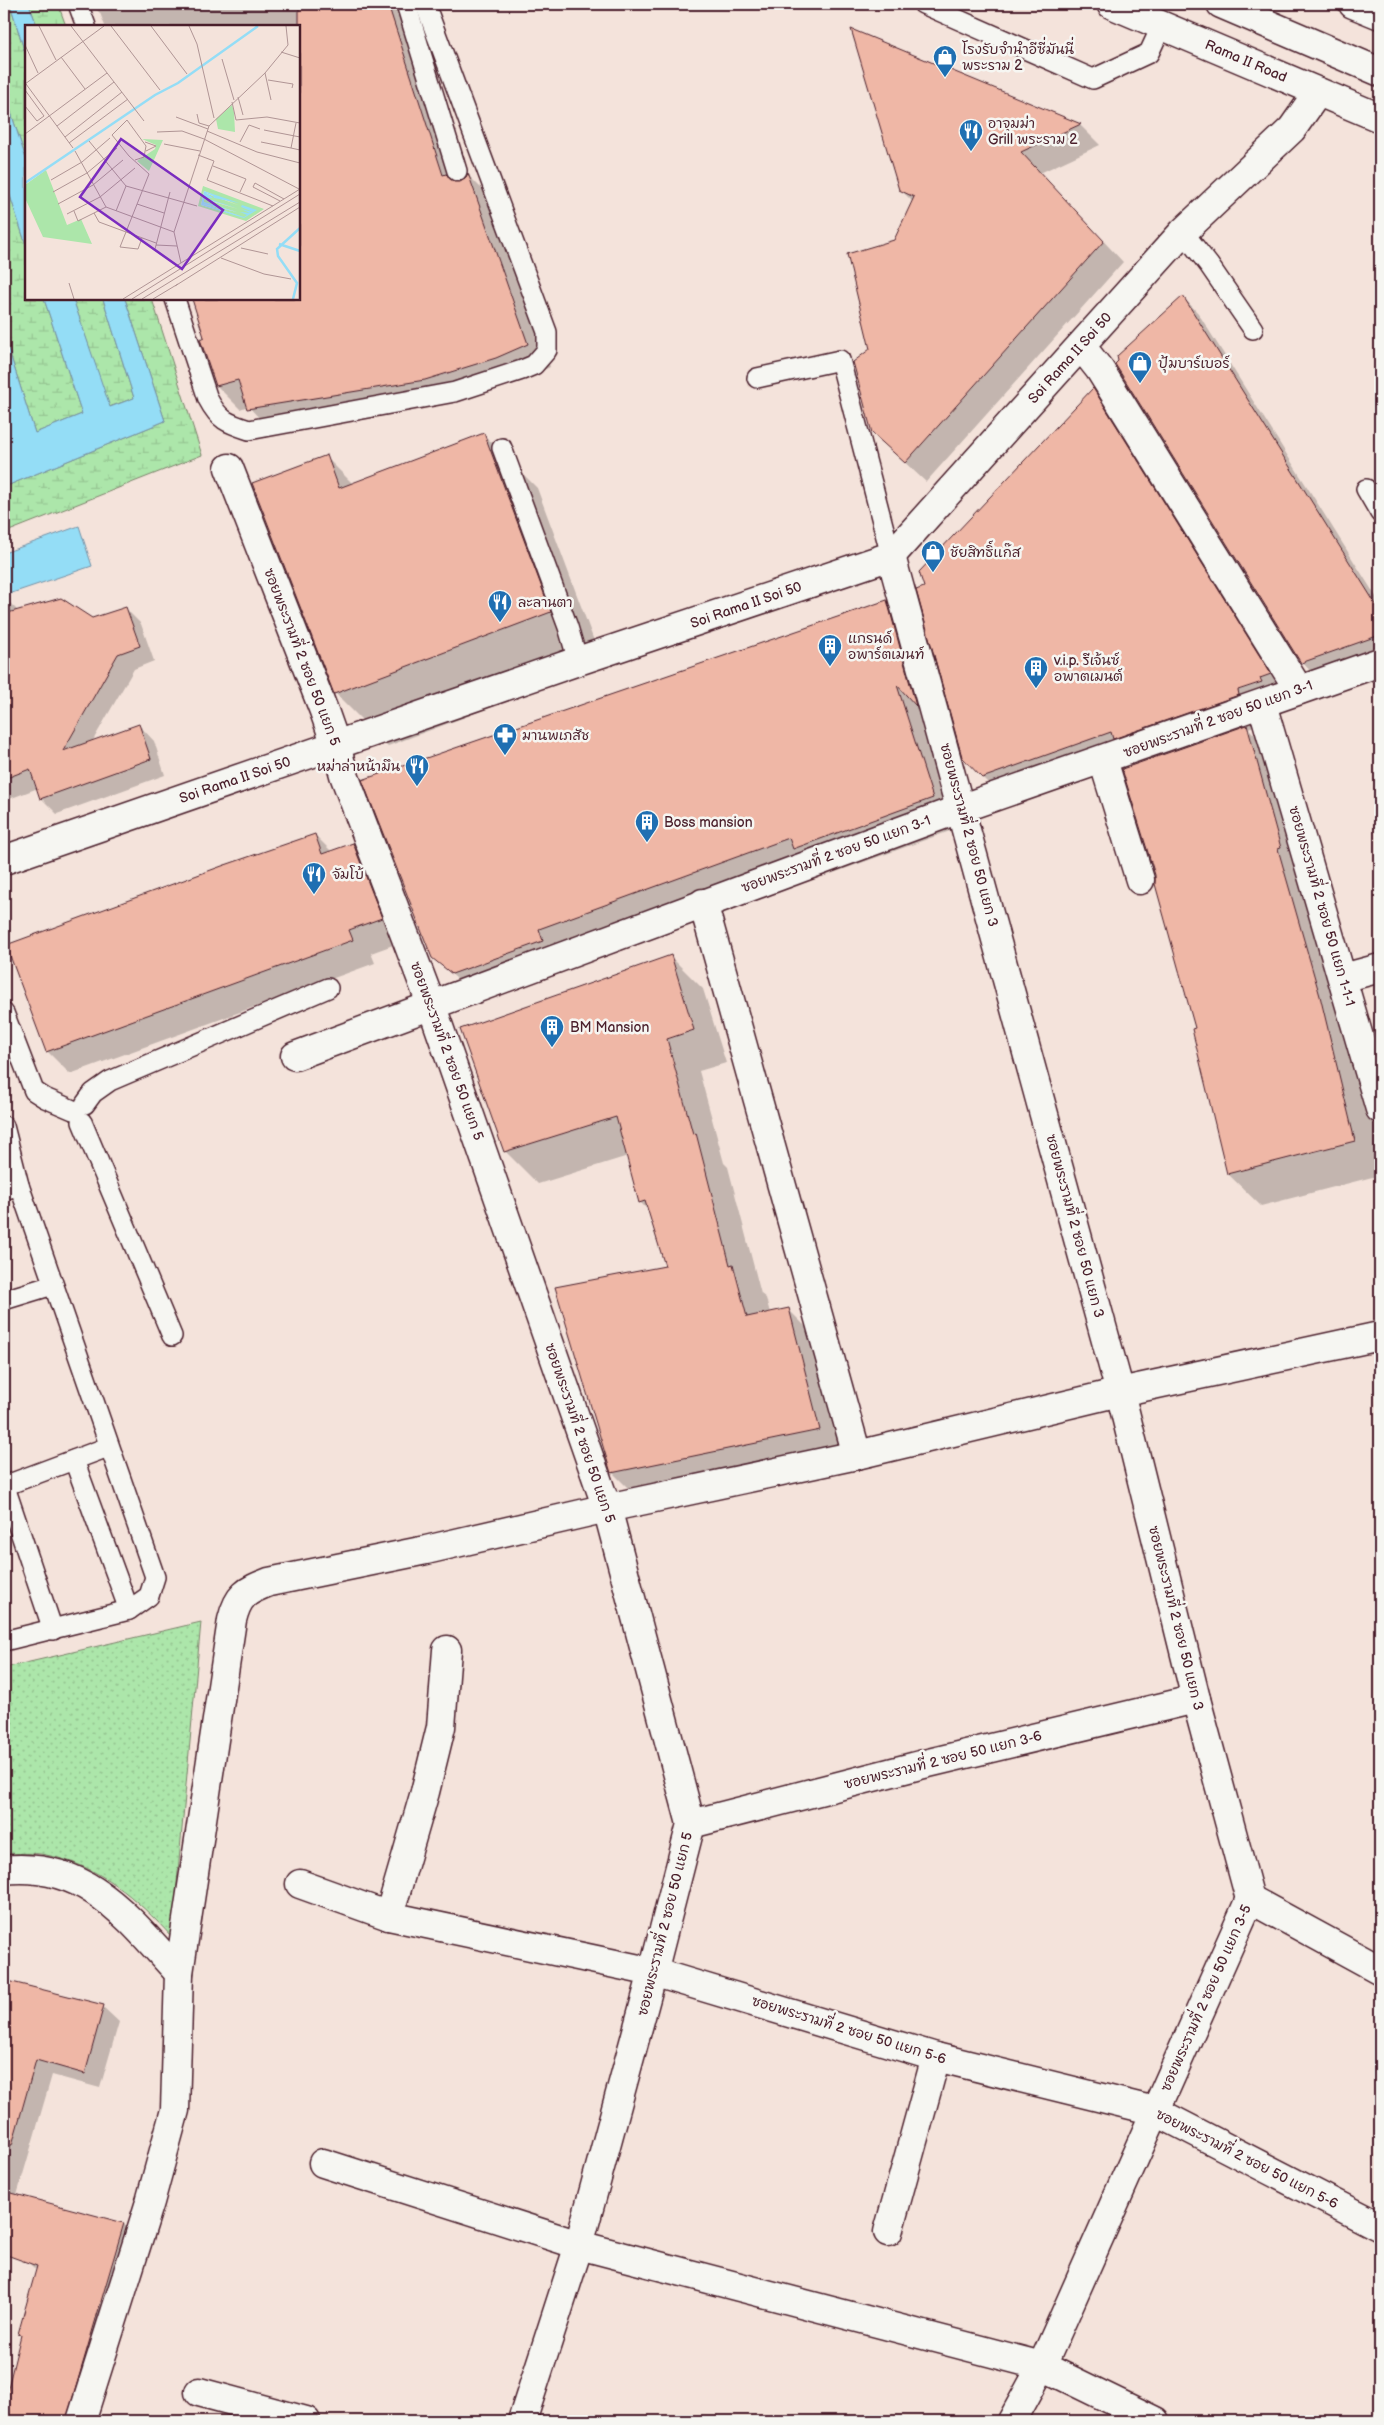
<svg xmlns="http://www.w3.org/2000/svg" width="1384" height="2425" font-family="'Balsamiq Sans','Playpen Sans Thai',sans-serif">
<style>
.grass{fill:url(#grass-dots);stroke:#7b826a}
.wetland{fill:url(#wetland-marsh);stroke:#7b826a}
.water{fill:#94ddf6;stroke:#7691a5}
.shadow{fill:#0003}
.building{fill:#efb7a6;stroke:#4a1f2b}
.lines{fill:none;stroke-linecap:round;stroke-linejoin:round}
.lane-casing{stroke:#4a1f2b;stroke-width:22}
.street-casing{stroke:#4a1f2b;stroke-width:31}
.secondary-casing{stroke:#4a1f2b;stroke-width:31}
.highway-casing{stroke:#4a1f2b;stroke-width:31}
.lane{stroke:#f6f6f2;stroke-width:19}
.street{stroke:#f6f6f2;stroke-width:28}
.secondary{stroke:#f6f6f2;stroke-width:28}
.highway{stroke:#f6f6f2;stroke-width:28}
.labels{text-anchor:middle;dominant-baseline:central;stroke-width:5;stroke-linejoin:round;paint-order:stroke}
.poi-label{font-size:14px;fill:#4a1f2b;stroke:#f6f6f2;text-anchor:start}
.street-label{font-size:14px;fill:#4a1f2b;stroke:#f6f6f2}
.inset-river{fill:none;stroke:#94ddf6;stroke-width:2.5}
.inset-road{fill:none;stroke:#b09595;stroke-width:1}
.view{fill:#7b2cbf;fill-opacity:0.15;stroke:#7b2cbf;stroke-width:2.5}
.inset-edge{fill:none;stroke:#4a1f2b;stroke-width:2.5}
</style>
<defs>
<pattern id="grass-dots" width="8" height="8" patternUnits="userSpaceOnUse" patternTransform="scale(1.25)"><rect width="8" height="8" fill="#ace6aa"/><path d="M2 2h.1M6 6h.1" fill="none" stroke="#96c592" stroke-width="1.8" stroke-linecap="round"/></pattern>
<pattern id="wetland-marsh" width="20" height="14" patternUnits="userSpaceOnUse" patternTransform="scale(1.25)"><rect width="20" height="14" fill="#ace6aa"/><path d="M1 5h8M5 5V1M11 12h8M15 12V8" fill="none" stroke="#96c592"/></pattern>
</defs>
<rect width="100%" height="100%" fill="#f4e3db"/>
<filter id="ink" filterUnits="userSpaceOnUse"><feTurbulence type="fractalNoise" baseFrequency=".02" numOctaves="2"/><feDisplacementMap in="SourceGraphic" scale="10" xChannelSelector="R" yChannelSelector="G"/><feConvolveMatrix kernelMatrix="1 2 1 2 8 2 1 2 1" color-interpolation-filters="sRGB"/></filter>
<g filter="url(#ink)">
<!-- grass -->
<path class="grass" d="M 201,1622 L 172,1937 C 136,1898 101,1866 46,1855 C 33,1852 17,1854 4,1854 L 4,1668 Z"/>
<!-- wetland -->
<g class="wetland">
<polygon points="4,4 10,4 26,56 26,159 4,91"/>
<polygon points="29,4 58,4 66,26 37,26"/>
<polygon points="4,177 26,245 26,299 44,299 82,414 35,433 4,335"/>
<polygon points="73,299 103,299 134,398 109,407"/>
<polygon points="125,299 152,299 202,455 4,533 4,487 165,421"/>
</g>
<!-- water -->
<g class="water">
<polygon points="10,4 29,4 37,26 26,26 26,56"/>
<polygon points="4,91 26,159 26,245 4,177"/>
<polygon points="44,299 73,299 110,407 134,398 103,299 125,299 165,421 4,487 4,335 35,433 82,414"/>
<polygon points="79,526 92,566 6,595 4,553"/>
</g>
<!-- shadow -->
<g class="shadow">
<polygon points="91,4 403,4 461,183 468,175 491,198 550,367 520,380 272,432 248,406 240,409 217,386 206,338 193,299 299,299 299,26 105,26 100,13"/>
<polygon points="853,31 1080,125 1100,145 1040,173 1123,262 926,482 873,433 872,349 895,241 913,202 900,189"/>
<polygon points="1183,297 1198,313 1380,603 1380,655 1317,678 1302,662"/>
<polygon points="1093,389 1119,416 1297,701 1286,705 1288,709 1264,717 1265,722 1248,728 1279,759 1380,1145 1380,1175 1261,1206 1228,1174 1139,764 1135,760 1010,805 983,778 925,588"/>
<polygon points="484,435 537,488 603,665 388,746 335,693 326,457 353,484"/>
<polygon points="886,601 915,630 961,827 822,877 813,868 566,958 571,969 481,1001 433,957"/>
<polygon points="10,603 18,611 92,619 125,608 141,624 154,661 134,669 92,742 139,725 154,741 165,775 57,814 41,798 38,788 4,801 4,605"/>
<polygon points="315,835 332,852 353,845 376,868 404,941 371,953 375,963 70,1074 47,1051"/>
<polygon points="670,956 703,989 726,1063 699,1071 724,1163 728,1167 761,1294 766,1298 770,1313 788,1309 821,1342 852,1463 645,1505 612,1472 667,1267 650,1212 640,1202 628,1156 538,1184 505,1151"/>
<polygon points="4,1982 103,2007 119,2022 100,2088 52,2075 15,2202 4,2199"/>
<polygon points="124,2224 139,2239 84,2421 4,2421 4,2409 22,2336 19,2334 37,2271 29,2263"/>
</g>
<!-- building -->
<g class="building">
<polygon points="299,4 388,4 443,175 446,174 454,182 460,182 465,179 468,173 528,344 496,358 425,380 247,409 238,380 216,386 200,339 204,337 192,299 299,299"/>
<polygon points="851,29 1081,124 1021,152 1104,241 905,463 872,433 853,362 870,349 847,254 894,240 914,197 899,190"/>
<polygon points="1183,296 1380,611 1380,635 1301,663 1115,364 1118,361 1117,356"/>
<polygon points="1093,388 1271,674 1260,678 1262,682 1238,690 1239,695 1113,739 1111,732 982,778 962,757 916,590 924,587 919,572"/>
<polygon points="484,433 551,612 334,694 252,483 327,455 339,488"/>
<polygon points="61,598 92,618 126,607 140,646 118,654 63,751 139,724 151,759 40,799 30,769 4,779 4,614"/>
<polygon points="887,600 916,706 897,685 933,798 793,849 789,838 539,929 543,941 452,974 432,958 362,780"/>
<polygon points="1247,725 1281,848 1278,849 1320,996 1355,1141 1227,1174 1192,1029 1195,1028 1155,884 1155,875 1122,769"/>
<polygon points="315,834 322,854 353,843 382,918 349,930 353,940 46,1052 6,945 222,866"/>
<polygon points="671,955 694,1030 667,1039 693,1134 696,1133 730,1265 733,1264 747,1317 789,1308 820,1430 611,1473 555,1287 665,1266 645,1201 639,1203 616,1117 504,1152 460,1029"/>
<polygon points="4,1980 104,2005 85,2074 36,2060 12,2145 4,2144"/>
<polygon points="4,2191 124,2223 66,2421 4,2421 4,2404 21,2335 18,2334 37,2266 4,2254"/>
</g>
<g class="lines">
<!-- lane casing -->
<g class="lane-casing">
<g id="lane">
<polyline points="78,4 86,26"/>
<polyline points="406,4 457,171"/>
<polyline points="923,4 1093,79 1149,53 1162,25"/>
<polyline points="1183,232 1209,265 1253,329"/>
<path d="M 175,299 L 208,399 C 219,420 227,423 249,430 L 455,392 L 522,370 L 534,365 L 547,350 L 547,332 L 425,4"/>
<polyline points="757,378 840,360 891,556"/>
<polyline points="502,448 568,627 578,661"/>
<polyline points="1366,489 1380,513"/>
<polyline points="4,1013 34,1091 45,1098 73,1110"/>
<polyline points="85,1104 93,1093 110,1081 328,988"/>
<polyline points="82,1122 172,1336"/>
<polyline points="4,1126 19,1185"/>
<polyline points="4,1190 19,1185 155,1577 149,1596 129,1610 4,1641"/>
<polyline points="4,1300 53,1285"/>
<polyline points="74,1460 129,1610"/>
<polyline points="4,1484 53,1630"/>
<polyline points="4,1486 108,1447"/>
</g>
</g>
<!-- street casing -->
<g class="street-casing">
<g id="street">
<polyline points="1081,346 1100,370 1299,690"/>
<polyline points="229,468 324,711 336,745 344,775 431,1004 607,1508 691,1824 653,1972 579,2245 522,2421"/>
<polyline points="891,556 1120,1392 1196,1699 1250,1899"/>
<polyline points="1262,704 1380,1109"/>
<polyline points="1103,760 1140,880"/>
<polyline points="4,860 578,661 891,556 1183,232 1292,129 1318,92"/>
<polyline points="703,903 857,1455"/>
<polyline points="1343,978 1380,968"/>
<polyline points="295,1056 962,808 1380,662"/>
<polyline points="691,1824 920,1765 1196,1699"/>
<path d="M 4,1870 C 88,1861 128,1918 179,1973"/>
<polyline points="300,1884 389,1916 653,1972 936,2057 1155,2111 1380,2227"/>
<polyline points="389,1916 425,1792 441,1727 447,1650"/>
<polyline points="323,2163 579,2245 1042,2366 1155,2421"/>
<polyline points="888,2232 936,2057"/>
<polyline points="199,2392 306,2421"/>
<path d="M 81,2421 L 150,2202 L 175,2110 L 179,1973 L 232,1620 C 238,1595 246,1591 269,1582 L 426,1550 L 607,1508 L 857,1455 L 1120,1392 L 1380,1336"/>
<polyline points="1012,2421 1042,2366 1250,1899 1380,1970"/>
</g>
</g>
<!-- secondary casing -->
<g class="secondary-casing">
<polyline id="secondary" points="1111,4 1380,118"/>
</g>
<!-- highway casing -->
<g class="highway-casing">
<g id="highway">
<polyline points="1221,4 1380,72"/>
<polyline points="1353,4 1380,15"/>
</g>
</g>
<!-- lane -->
<use href="#lane" class="lane"/>
<!-- street -->
<use href="#street" class="street"/>
<!-- secondary -->
<use href="#secondary" class="secondary"/>
<!-- highway -->
<use href="#highway" class="highway"/>
</g>
</g>
<!-- icons -->
<defs>
<g id="shop-pin" transform="scale(1.25)"><path d="M0 17L-7.5 6A9.5 9.5 0 1 1 7.5 6Z" fill="#1f6fb2" stroke="#f6f6f2"/><path d="M-5-2.5h2.3a2.7 3.5 0 0 1 5.4 0H5L5.5 6h-11ZM-1.5-2.5h3a1.5 2.3 0 0 0-3 0Z" fill="#fff"/></g>
<g id="restaurant-pin" transform="scale(1.25)"><path d="M0 17L-7.5 6A9.5 9.5 0 1 1 7.5 6Z" fill="#1f6fb2" stroke="#f6f6f2"/><path d="M-5-6h1v4h1v-4h1v4h1v-4h1v5L-1.5 .5V6h-2V.5L-5-1ZM5-6V6H3V1.5H1.5Q1.5-4 5-6Z" fill="#fff"/></g>
<g id="building-pin" transform="scale(1.25)"><path d="M0 17L-7.5 6A9.5 9.5 0 1 1 7.5 6Z" fill="#1f6fb2" stroke="#f6f6f2"/><path d="M-4-6H4V6H1V3H-1V6H-4ZM-2.5-4.3h1.7v1.8h-1.7ZM.8-4.3h1.7v1.8H.8ZM-2.5-1h1.7V.8h-1.7ZM.8-1h1.7V.8H.8Z" fill="#fff"/></g>
<g id="pharmacy-pin" transform="scale(1.25)"><path d="M0 17L-7.5 6A9.5 9.5 0 1 1 7.5 6Z" fill="#1f6fb2" stroke="#f6f6f2"/><path d="M-2-6h4v4h4v4h-4v4h-4v-4h-4v-4h4Z" fill="#fff"/></g>
</defs>
<g fill-rule="evenodd">
<use href="#shop-pin" x="945" y="57"/>
<use href="#restaurant-pin" x="971" y="131"/>
<use href="#shop-pin" x="1140" y="363"/>
<use href="#shop-pin" x="933" y="552"/>
<use href="#restaurant-pin" x="500" y="602"/>
<use href="#building-pin" x="830" y="646"/>
<use href="#building-pin" x="1036" y="668"/>
<use href="#pharmacy-pin" x="505" y="735"/>
<use href="#restaurant-pin" x="417" y="766"/>
<use href="#building-pin" x="647" y="822"/>
<use href="#restaurant-pin" x="314" y="874"/>
<use href="#building-pin" x="552" y="1027"/>
</g>
<g class="labels">
<!-- poi labels -->
<g class="poi-label">
<text x="962" y="49">โรงรับจำนำอีซี่มันนี่<tspan x="962" dy="16">พระราม 2</tspan></text>
<text x="988" y="123">อาจุมม่า<tspan x="988" dy="16">Grill พระราม 2</tspan></text>
<text x="1158" y="363">ปุ้มบาร์เบอร์</text>
<text x="950" y="552">ชัยสิทธิ์แก๊ส</text>
<text x="518" y="602">ละลานตา</text>
<text x="848" y="638">แกรนด์<tspan x="848" dy="16">อพาร์ตเมนท์</tspan></text>
<text x="1054" y="660">v.i.p. รีเจ้นซ์<tspan x="1054" dy="16">อพาตเมนต์</tspan></text>
<text x="522" y="735">มานพเภสัช</text>
<text x="400" y="766" text-anchor="end">หม่าล่าหน้ามึน</text>
<text x="664" y="822">Boss mansion</text>
<text x="332" y="874">จัมโบ้</text>
<text x="570" y="1027">BM Mansion</text>
</g>
<!-- street labels -->
<g class="street-label">
<text transform="translate(1246 61) rotate(23)">Rama II Road</text>
<text transform="translate(1070 358) rotate(-48)">Soi Rama II Soi 50</text>
<text transform="translate(746 605) rotate(-19)">Soi Rama II Soi 50</text>
<text transform="translate(302 657) rotate(69)">ซอยพระรามที่ 2 ซอย 50 แยก 5</text>
<text transform="translate(1218 719) rotate(-20)">ซอยพระรามที่ 2 ซอย 50 แยก 3-1</text>
<text transform="translate(235 780) rotate(-19)">Soi Rama II Soi 50</text>
<text transform="translate(969 835) rotate(75)">ซอยพระรามที่ 2 ซอย 50 แยก 3</text>
<text transform="translate(836 854) rotate(-20)">ซอยพระรามที่ 2 ซอย 50 แยก 3-1</text>
<text transform="translate(1322 906) rotate(74)">ซอยพระรามที่ 2 ซอย 50 แยก 1-1-1</text>
<text transform="translate(447 1051) rotate(70)">ซอยพระรามที่ 2 ซอย 50 แยก 5</text>
<text transform="translate(1075 1226) rotate(75)">ซอยพระรามที่ 2 ซอย 50 แยก 3</text>
<text transform="translate(580 1433) rotate(71)">ซอยพระรามที่ 2 ซอย 50 แยก 5</text>
<text transform="translate(1176 1618) rotate(76)">ซอยพระรามที่ 2 ซอย 50 แยก 3</text>
<text transform="translate(943 1760) rotate(-14)">ซอยพระรามที่ 2 ซอย 50 แยก 3-6</text>
<text transform="translate(665 1924) rotate(-76)">ซอยพระรามที่ 2 ซอย 50 แยก 5</text>
<text transform="translate(1206 1998) rotate(-66)">ซอยพระรามที่ 2 ซอย 50 แยก 3-5</text>
<text transform="translate(849 2030) rotate(17)">ซอยพระรามที่ 2 ซอย 50 แยก 5-6</text>
<text transform="translate(1247 2159) rotate(27)">ซอยพระรามที่ 2 ซอย 50 แยก 5-6</text>
</g>
</g>
<!-- overview -->
<g transform="translate(25 25)">
<rect width="275" height="275" fill="#f4e3db"/>
<path d="M 117,114 L 138,115 L 124,146 L 112,136 L 130,124 L 131,120 ZM 21,145 L 42,200 L 56,194 L 67,219 L 18,212 L 0,173 L 0,160 Z" fill="#ace6aa"/>
<path d="M 207,80 L 209,87 L 210,107 L 193,104 L 191,94 Z" fill="#ace6aa"/>
<path d="M 178,161 L 239,184 L 221,196 L 173,181 ZM 179,166 L 213,180 L 180,168 L 187,173 L 179,173 L 213,184 L 179,174 L 178,177 L 212,187 L 178,179 L 218,192 L 176,180 Z" fill="#ace6aa" fill-rule="evenodd"/>
<path d="M 179,166 L 214,178 L 189,173 L 188,171 L 181,168 L 188,173 L 180,173 L 213,183 L 179,174 L 179,177 L 212,187 L 178,179 L 219,192 L 222,190 L 215,187 L 225,188 L 216,184 L 228,187 L 216,182 L 217,180 L 232,185 L 219,193 L 176,180 Z" fill="#94ddf6"/>
<path class="inset-river" d="M 0,158 L 130,70 L 153,58 L 233,1M 254,219 L 275,226M 268,274 L 272,258 L 253,231 L 252,224 L 275,203"/>
<path class="inset-road" d="M 14,1 L 31,35M 46,1 L 119,96M 86,1 L 135,65M 126,1 L 162,49M 164,1 L 172,19 L 189,93M 0,20 L 13,48M 256,27 L 275,33M 36,32 L 60,64M 197,34 L 209,75M 240,48 L 246,75M 243,55 L 268,59 L 267,63M 0,59 L 79,1M 1,59 L 48,123M 0,65 L 19,91 L 12,96 L 0,81M 213,72 L 218,90M 207,77 L 211,95 L 242,92 L 275,98M 172,89 L 174,98 L 184,101M 151,92 L 183,104M 271,98 L 266,123 L 275,125M 32,101 L 89,57M 239,105 L 275,112M 182,106 L 232,127 L 275,138M 132,107 L 157,106 L 179,114 L 274,164M 0,109 L 82,48M 40,112 L 97,67M 64,116 L 101,161 L 172,181M 120,117 L 131,121 L 121,126M 215,117 L 224,100 L 235,104M 236,117 L 266,123M 44,118 L 103,74M 139,119 L 175,126M 173,130 L 189,136 L 182,155 L 248,181M 110,135 L 119,132 L 121,121 L 102,95 L 87,110 L 104,131 L 124,149 L 95,222 L 113,224 L 117,213M 188,141 L 221,154 L 215,167M 26,155 L 57,137 L 85,113M 28,167 L 62,148 L 92,123M 255,176 L 228,162 L 230,158 L 259,174M 33,179 L 68,160 L 98,135M 112,179 L 139,188M 81,182 L 149,207M 49,186 L 53,196 L 81,182 L 50,126M 91,186 L 101,161M 69,188 L 74,197 L 131,218M 42,189 L 75,172 L 110,143M 131,220 L 152,221M 216,223 L 243,229M 130,224 L 145,167M 196,233 L 239,249 L 266,254M 156,238 L 149,207 L 184,101 L 240,48 L 263,20 L 261,1M 44,258 L 49,274M 150,261 L 275,182M 98,274 L 275,164M 107,274 L 275,169M 117,274 L 275,177M 128,274 L 153,259"/>
<path class="view" d="M 96,114 L 198,185 L 157,244 L 55,172 Z"/>
<rect width="275" height="275" class="inset-edge"/>
</g>
<!-- margin -->
<rect width="1384" height="2425" fill="none" stroke="#f6f6f2" stroke-width="20"/>
<rect x="10" y="10" width="1364" height="2405" fill="none" stroke="#4a1f2b" stroke-width="2" filter="url(#ink)"/>
</svg>
